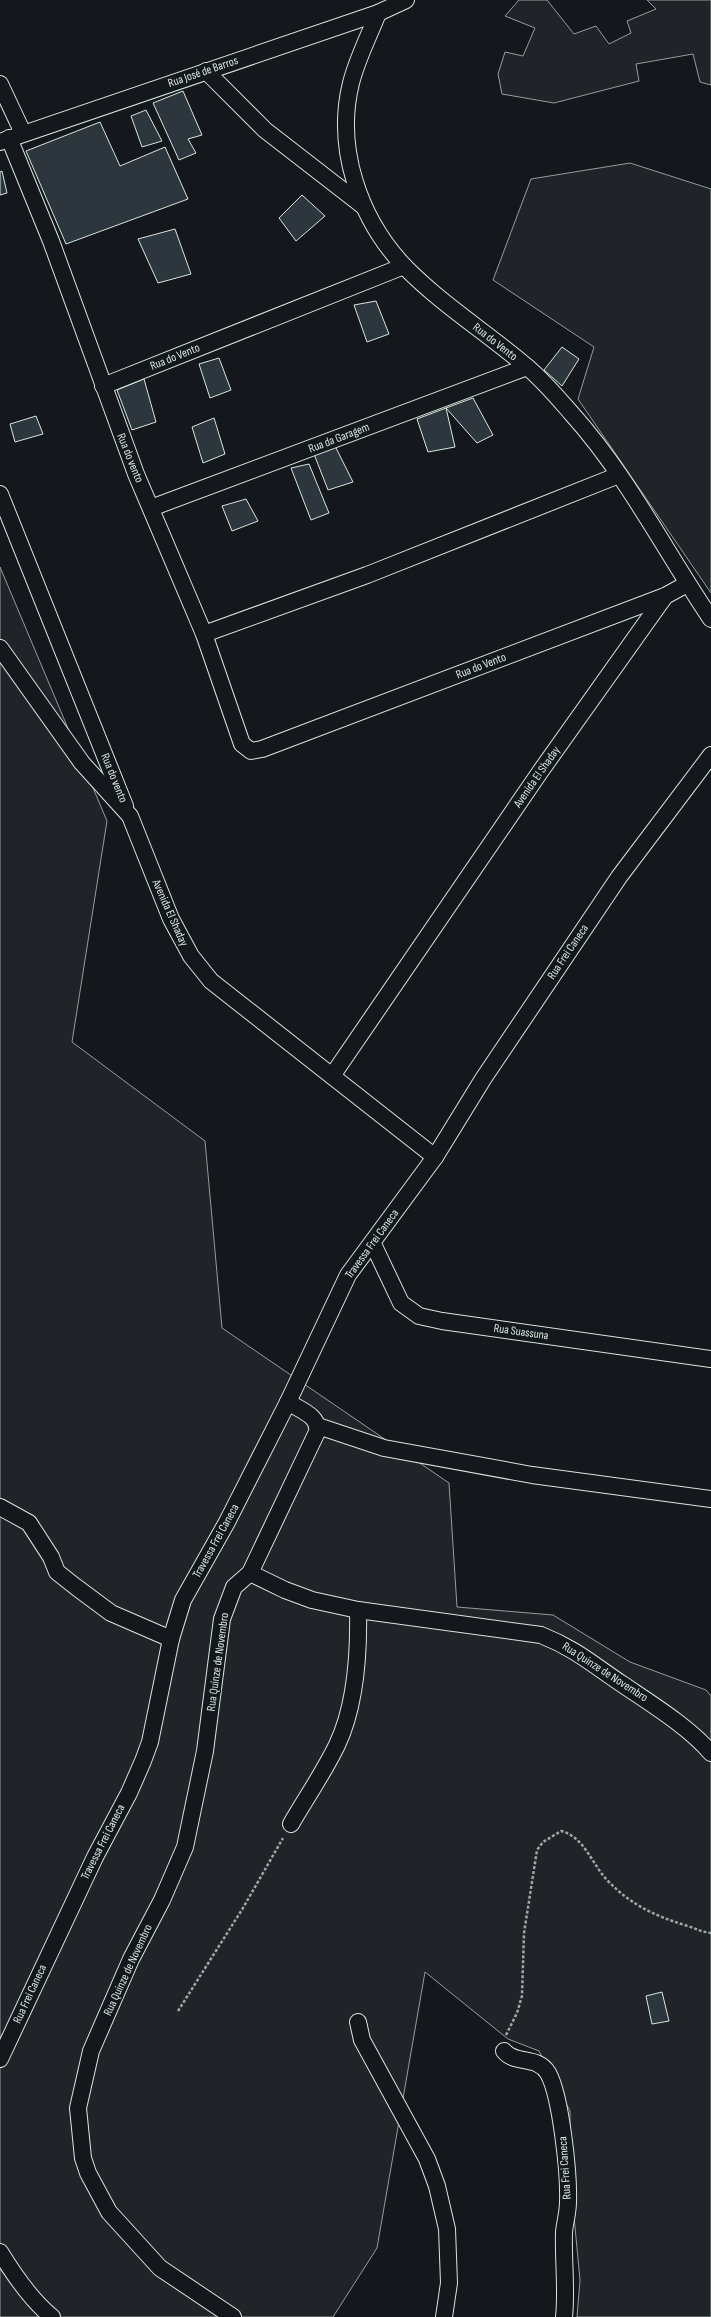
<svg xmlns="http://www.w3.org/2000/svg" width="711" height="2317" font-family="'Sofia Sans Condensed',sans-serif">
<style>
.green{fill:#202428;stroke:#939e99}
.building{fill:#2c363c;stroke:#d8e6dc}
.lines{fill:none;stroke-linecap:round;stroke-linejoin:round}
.minor-casing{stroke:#d8e6dc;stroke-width:18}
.path{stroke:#9da8a2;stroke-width:2.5;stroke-dasharray:3 2;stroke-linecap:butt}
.minor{stroke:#14181c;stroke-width:16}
.labels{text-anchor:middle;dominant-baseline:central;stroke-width:3;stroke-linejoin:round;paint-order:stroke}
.street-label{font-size:12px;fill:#d8e6dc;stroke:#14181c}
</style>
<rect width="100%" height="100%" fill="#14181c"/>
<!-- green -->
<g class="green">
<polygon points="519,0 547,0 574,34 596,26 609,44 631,33 627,21 656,9 647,0 711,0 711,85 700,82 693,54 636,64 639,81 554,103 502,94 498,74 505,52 523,56 535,28 505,16"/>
<polygon points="630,163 711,189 711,593 578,399 594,347 493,280 531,179"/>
<polygon points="0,567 107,821 72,1042 205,1141 222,1328 449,1483 457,1607 553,1615 630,1662 706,1690 711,1696 711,2317 577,2317 580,2280 570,2174 570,2111 539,2051 508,2039 425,1972 377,2248 333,2317 0,2317"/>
</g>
<!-- building -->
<g class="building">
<polygon points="183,91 202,135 188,139 196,153 179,160 153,103"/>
<polygon points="146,110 162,141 142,147 131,116"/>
<polygon points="100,122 120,166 165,147 188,199 66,244 26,151"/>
<polygon points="2,171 7,193 0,195 0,172"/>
<polygon points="302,195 325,216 296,241 279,218"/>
<polygon points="175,229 191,274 158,283 138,239"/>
<polygon points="376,301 389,334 367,342 354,305"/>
<polygon points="562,347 579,359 562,386 544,370"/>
<polygon points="219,358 231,390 210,398 199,364"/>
<polygon points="144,379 156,422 132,430 117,390"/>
<polygon points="473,398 493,435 477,443 446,408"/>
<polygon points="446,408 455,447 428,452 417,419"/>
<polygon points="36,416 43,434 15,442 10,424"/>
<polygon points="214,418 225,454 203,463 192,427"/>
<polygon points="335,446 353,482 328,490 314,454"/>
<polygon points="309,464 329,513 311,520 291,468"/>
<polygon points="246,499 258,521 232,531 222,506"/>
<polygon points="662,1992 669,2021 652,2024 646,1996"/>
</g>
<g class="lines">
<!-- minor casing -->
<g class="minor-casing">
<g id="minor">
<path d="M 378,13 C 369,36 357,59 351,83 C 335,148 359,218 404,266 C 441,304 486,332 526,366 C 543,380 558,398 572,414 C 627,475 665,551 711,619"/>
<polyline points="206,71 265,130 363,206"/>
<polyline points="0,84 23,133"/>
<polyline points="9,138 51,241 136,474 204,634 242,744 251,751 262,749 665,596 687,584"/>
<polyline points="0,142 378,13 406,0"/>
<polyline points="103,386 404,266"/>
<polyline points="0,494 125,806"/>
<polyline points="151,508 527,367"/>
<polyline points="204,634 367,575 619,475"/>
<polyline points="0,648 82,763 130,816 171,919 191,956 211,981 435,1157"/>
<polyline points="332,1076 540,772 665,596"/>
<polyline points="373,1244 401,1303 419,1316 442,1321 711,1359"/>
<polyline points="318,1426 384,1448 532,1475 711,1499"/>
<polyline points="0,1507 29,1523 51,1557 57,1572 76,1587 111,1613 171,1639"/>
<path d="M 250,1573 L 285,1590 L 312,1600 L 358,1610 L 541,1635 C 576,1649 592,1664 622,1684 C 650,1703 689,1727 711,1753"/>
<path d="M 291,1824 C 306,1798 324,1772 337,1745 C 356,1705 359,1654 358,1610"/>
<polyline points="358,2022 362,2040 427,2159 437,2186 447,2229 449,2283 444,2317"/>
<path d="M 504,2051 C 515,2065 537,2055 548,2073 C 561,2096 569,2174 568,2202 C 568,2212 565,2222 564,2232 C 563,2260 567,2289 564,2317"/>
<polyline points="0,2059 95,1857 129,1793 143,1761 150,1742 171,1639 183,1600 227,1522 288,1402 348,1275 435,1157 483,1079 619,877 711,755"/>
<path d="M 0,2252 C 14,2275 31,2300 52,2317"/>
<path d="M 233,2317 L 160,2268 L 109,2212 L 88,2173 L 83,2158 L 78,2108 L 91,2051 L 131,1959 L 162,1900 L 185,1847 L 205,1751 L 222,1619 L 234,1587 L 250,1573 L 317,1432 C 320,1416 300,1410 288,1402"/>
</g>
</g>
<!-- path -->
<g class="path">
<polyline points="178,2011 243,1908 283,1838"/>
<path d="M 506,2035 L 517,2013 L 522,1996 L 524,1933 L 537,1850 L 543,1842 L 561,1831 C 585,1837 592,1865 608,1881 C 631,1905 657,1917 688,1926 C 696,1929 702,1932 711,1933"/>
</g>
<!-- minor -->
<use href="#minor" class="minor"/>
</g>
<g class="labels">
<!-- street labels -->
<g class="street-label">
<text transform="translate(203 72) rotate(-19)">Rua José de Barros</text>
<text transform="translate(495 342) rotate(38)">Rua do Vento</text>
<text transform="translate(175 357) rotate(-22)">Rua do Vento</text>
<text transform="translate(339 438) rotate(-21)">Rua da Garagem</text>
<text transform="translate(130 458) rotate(68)">Rua do vento</text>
<text transform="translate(481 666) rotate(-21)">Rua do Vento</text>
<text transform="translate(537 777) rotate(-55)">Avenida El Shaday</text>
<text transform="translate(114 778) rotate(68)">Rua do vento</text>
<text transform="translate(170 913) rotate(66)">Avenida El Shaday</text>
<text transform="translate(568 952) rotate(-56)">Rua Frei Caneca</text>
<text transform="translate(372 1244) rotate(-54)">Travessa Frei Caneca</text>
<text transform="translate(521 1332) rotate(8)">Rua Suassuna</text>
<text transform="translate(216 1541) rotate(-61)">Travessa Frei Caneca</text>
<text transform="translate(218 1662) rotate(-82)">Rua Quinze de Novembro</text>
<text transform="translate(605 1672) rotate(33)">Rua Quinze de Novembro</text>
<text transform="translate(103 1842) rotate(-63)">Travessa Frei Caneca</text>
<text transform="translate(128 1970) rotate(-65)">Rua Quinze de Novembro</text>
<text transform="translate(30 1994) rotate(-65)">Rua Frei Caneca</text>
<text transform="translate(565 2168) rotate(-94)">Rua Frei Caneca</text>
</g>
</g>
</svg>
